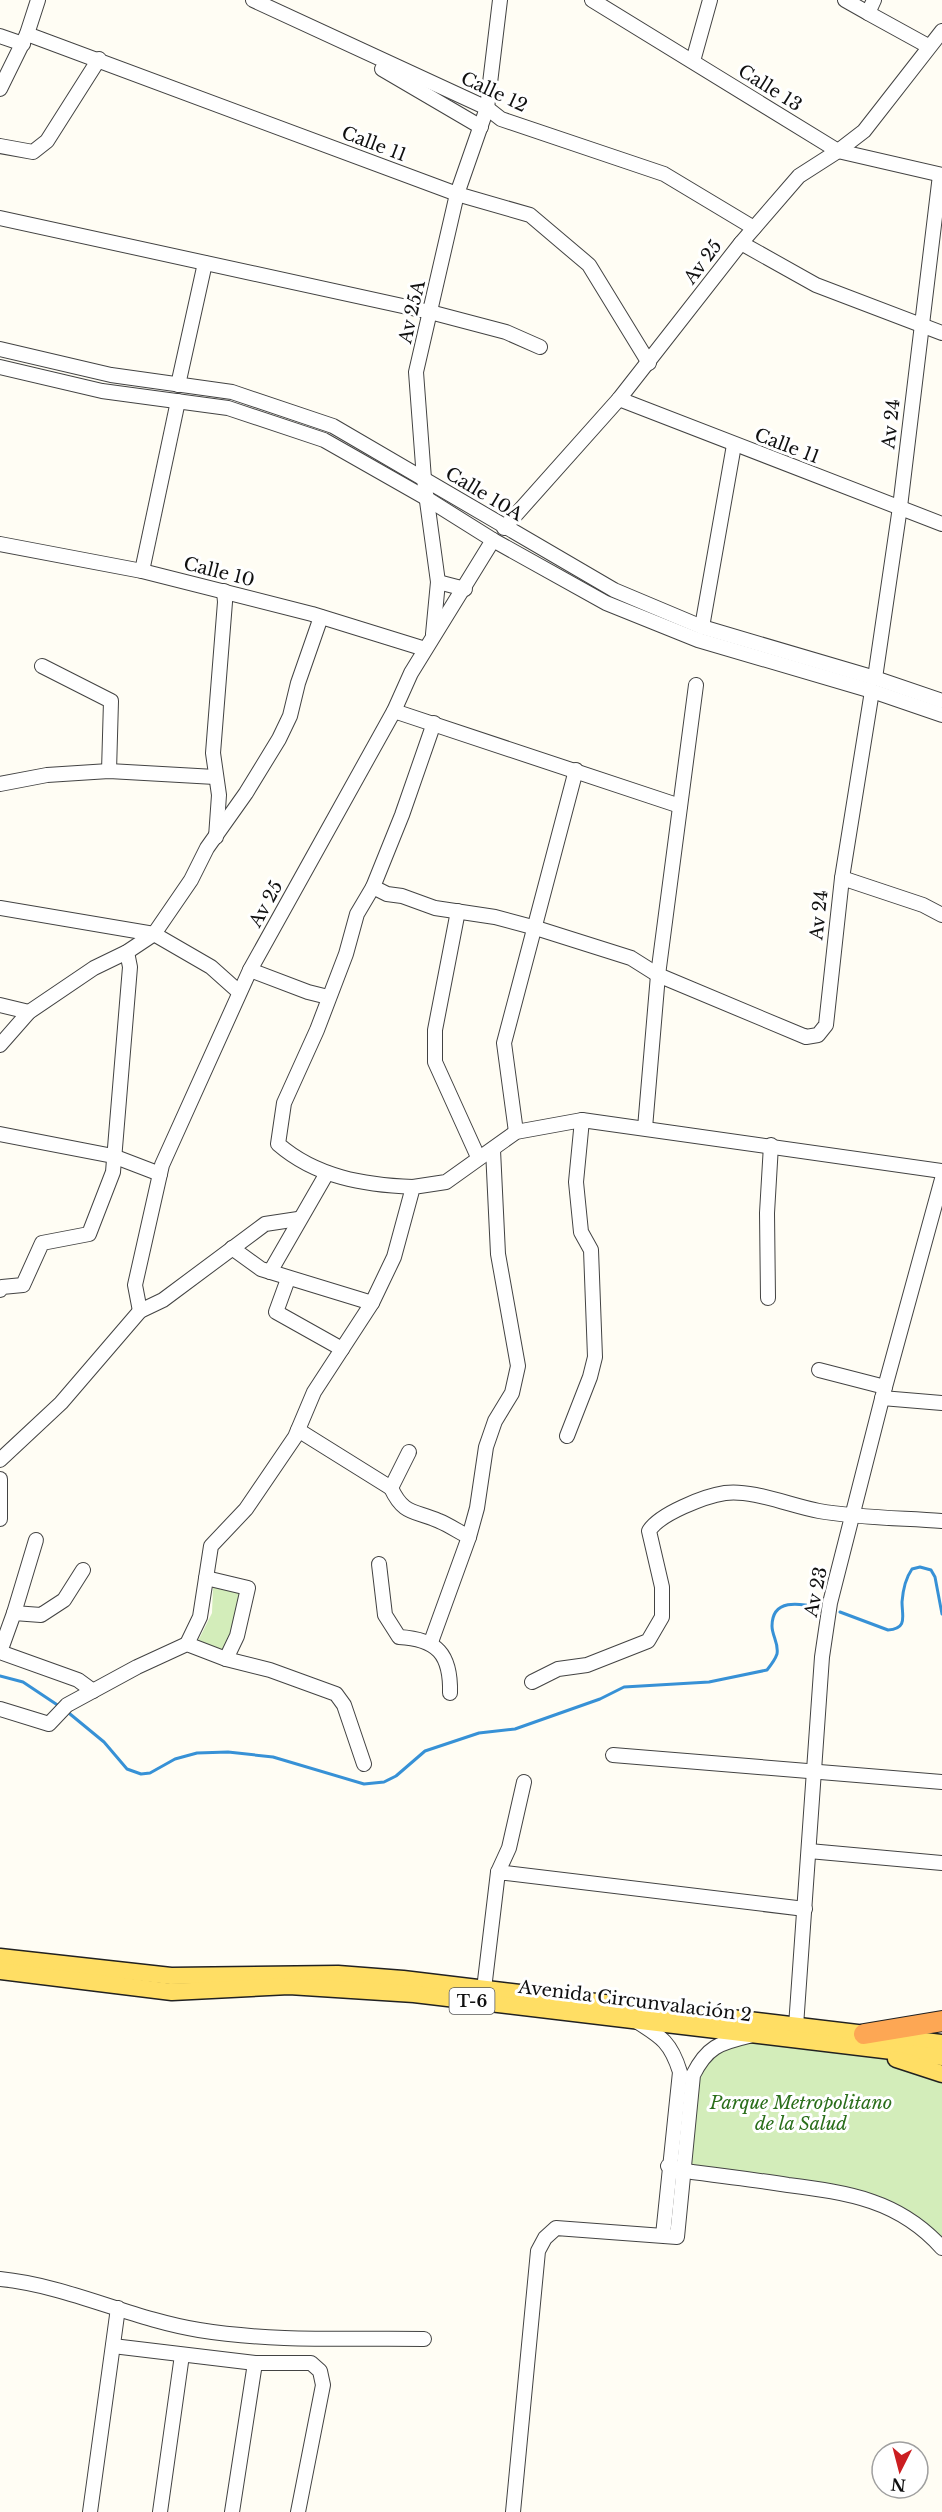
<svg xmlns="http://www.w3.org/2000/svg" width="942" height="2512" font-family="'Libre Baskerville',serif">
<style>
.green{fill:#d3edba}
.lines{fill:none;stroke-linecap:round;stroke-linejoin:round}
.stream{stroke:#3791d6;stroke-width:3}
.minor-casing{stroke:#434343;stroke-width:16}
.major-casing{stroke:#212121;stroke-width:19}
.highway-casing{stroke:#212121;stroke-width:22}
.minor{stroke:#fff;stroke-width:14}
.major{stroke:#ffde64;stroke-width:16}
.highway{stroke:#fda754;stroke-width:20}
.labels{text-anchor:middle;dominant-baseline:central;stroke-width:6;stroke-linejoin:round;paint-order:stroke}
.shield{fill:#fff;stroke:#585858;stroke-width:1.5}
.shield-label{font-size:16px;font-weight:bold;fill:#101010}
.street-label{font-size:18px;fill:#101010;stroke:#fff}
.park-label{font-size:18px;font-style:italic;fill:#2a6e1b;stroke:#fff}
</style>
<rect width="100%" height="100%" fill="#fffdf4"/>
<!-- green -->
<g class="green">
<polygon points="213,1587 242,1594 233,1633 225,1653 197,1643 212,1613"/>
<polygon points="730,2040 942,2057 942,2248 871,2201 683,2169 693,2075"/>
</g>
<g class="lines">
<!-- stream -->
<g class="stream">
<path d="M 840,1612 L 888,1630 C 908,1629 902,1616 902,1602 C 903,1589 905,1579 912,1569 L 920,1567 L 931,1570 L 935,1577 L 942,1614"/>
<polyline points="0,1676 23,1682 59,1706"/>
<path d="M 70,1714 L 104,1742 L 127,1769 L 141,1774 L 150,1773 L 175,1759 L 197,1753 L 228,1752 L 273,1757 L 364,1784 L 384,1782 L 396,1776 L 425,1751 L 479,1733 L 515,1729 L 600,1699 L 624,1687 L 709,1682 L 767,1670 C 771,1665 775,1660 777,1654 C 779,1643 772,1636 772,1626 C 772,1595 806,1605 825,1608"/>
</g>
<!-- minor casing -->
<g class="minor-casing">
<g id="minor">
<polyline points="253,0 487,108 501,119 664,174 754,228"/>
<polyline points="592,0 838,151 942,175"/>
<polyline points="845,0 868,13 874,0"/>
<polyline points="868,13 928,46"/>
<polyline points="27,34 457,194 530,215 589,265 649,363"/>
<polyline points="0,36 23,44"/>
<polyline points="693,61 710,0"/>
<polyline points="382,69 481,127"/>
<polyline points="0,89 27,34 38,0"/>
<polyline points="0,146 33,152 47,141 99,59"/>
<polyline points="0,218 430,312 506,332 540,347"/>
<polyline points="741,243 816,285 942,333"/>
<polyline points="0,349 111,375 232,392 333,426 614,590 702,627 875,678 942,701"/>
<polyline points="0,367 102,391 228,408 324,440 426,498 493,540 606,603 698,640 872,691 942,715"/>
<polyline points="178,385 205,263"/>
<polyline points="619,399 942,524"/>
<polyline points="504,528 619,399 741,243 799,176 838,151 864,131 942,31"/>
<polyline points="0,544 142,571 312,614 425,649"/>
<polyline points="142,571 178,401"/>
<polyline points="438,582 465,589"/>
<polyline points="702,627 734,445"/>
<polyline points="433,634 438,582 424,479 416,372 457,194 487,108 500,0"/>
<polyline points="42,666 111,701 109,771"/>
<polyline points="875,678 900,507 940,175"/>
<polyline points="394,711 680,806"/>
<polyline points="0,784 47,775 109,771 215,777"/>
<polyline points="216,837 219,795 213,753 225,602 224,591"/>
<polyline points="842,878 923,905 942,915"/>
<polyline points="373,887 387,894 402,896 435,908 495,917 536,928 631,958 658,975 806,1037 818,1035 826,1025 842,878 872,691"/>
<polyline points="0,908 154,934 211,967 239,992"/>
<polyline points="458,911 435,1030 435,1062 478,1157"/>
<polyline points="250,970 308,992 328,997"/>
<polyline points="0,1005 29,1012"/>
<polyline points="0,1045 29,1012 94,968 127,952 154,934 191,880 207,848 246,793 279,739 290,716 298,683 321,617"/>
<polyline points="645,1128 658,975 696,685"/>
<polyline points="516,1132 504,1043 576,770"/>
<polyline points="0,1134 113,1156 160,1174"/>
<path d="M 413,1187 C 364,1185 316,1177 278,1144 L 284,1103 L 317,1030 L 346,954 L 357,914 L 373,887 L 402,815 L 434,723"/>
<polyline points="232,1248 261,1269 372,1303"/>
<polyline points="270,1272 327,1173"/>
<polyline points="288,1279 276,1312 342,1349"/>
<polyline points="0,1290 2,1287 23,1285 42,1243 89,1234 113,1172 130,967 127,952"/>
<polyline points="768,1298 767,1213 771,1145"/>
<polyline points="140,1311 135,1285 162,1165 250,970 394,711 411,673 493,540"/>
<polyline points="819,1370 885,1387"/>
<polyline points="882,1398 942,1403"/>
<polyline points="298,1430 391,1488 409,1452"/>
<polyline points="567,1436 590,1377 595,1357 591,1250 581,1232 576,1182 582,1120"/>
<polyline points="0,1460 61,1403 140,1311 163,1300 265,1224 298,1219"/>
<polyline points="0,1479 0,1519"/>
<path d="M 391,1488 C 404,1516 415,1510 439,1521 C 449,1525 459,1532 469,1537"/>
<path d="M 379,1564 L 385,1615 L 399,1637 C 437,1639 451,1654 450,1693"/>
<polyline points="83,1570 64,1600 41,1615 14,1613 0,1652 78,1680 93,1691"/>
<polyline points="206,1578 248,1588 237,1636 226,1659"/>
<polyline points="14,1613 36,1540"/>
<polyline points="431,1642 469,1537 477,1508 486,1447 495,1421 512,1393 518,1366 498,1254 493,1150"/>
<polyline points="187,1644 200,1617 211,1546 246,1509 295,1437 314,1392 372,1303 394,1257 413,1187 446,1182 516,1132 582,1120 942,1171"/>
<path d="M 532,1682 L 558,1669 L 587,1665 L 648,1641 L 662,1617 L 662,1587 L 649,1531 C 659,1514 705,1496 725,1493 C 751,1489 792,1506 819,1511 C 859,1518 902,1518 942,1521"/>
<polyline points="0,1709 49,1724 67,1705 137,1667 187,1644 226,1659 270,1670 336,1694 344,1705 364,1764"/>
<polyline points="613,1755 942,1782"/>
<polyline points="809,1851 942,1863"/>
<polyline points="498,1872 509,1848 524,1782"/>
<polyline points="484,1989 498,1872 805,1909"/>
<path d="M 636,2021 C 662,2037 671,2043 680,2072 L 663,2235"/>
<polyline points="796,2026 822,1657 830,1603 885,1387 942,1179"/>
<path d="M 668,2166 L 692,2172 C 724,2176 756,2180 788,2185 C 849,2193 899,2200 942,2248"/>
<path d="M 0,2279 C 69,2286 131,2319 199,2330 C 273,2342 349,2338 424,2339"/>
<polyline points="113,2346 255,2363 311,2363 320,2371 323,2385 298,2512"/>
<polyline points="90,2512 118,2308"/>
<polyline points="160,2512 182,2355"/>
<polyline points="232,2512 255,2363"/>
<path d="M 513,2512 L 538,2251 L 545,2238 L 556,2228 L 677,2237 L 693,2075 C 707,2047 719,2043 749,2036"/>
</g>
</g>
<!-- major casing -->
<g class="major-casing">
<g id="major">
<polyline points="0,1957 171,1976 338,1974 403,1979 942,2043"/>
<polyline points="0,1971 172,1992 289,1986 414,1994 942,2057"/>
<polyline points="896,2059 942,2074"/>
</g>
</g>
<!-- highway casing -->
<g class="highway-casing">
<polyline id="highway" points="864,2034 942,2021"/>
</g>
<!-- minor -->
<use href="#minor" class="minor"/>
<!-- major -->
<use href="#major" class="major"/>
<!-- highway -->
<use href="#highway" class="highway"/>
</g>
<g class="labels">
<!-- shield labels -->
<rect class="shield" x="449.5" y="1988" width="45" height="26" rx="4.5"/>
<g class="shield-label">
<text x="472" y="2001">T-6</text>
</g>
<!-- street labels -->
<g class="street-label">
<text transform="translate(770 88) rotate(32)">Calle 13</text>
<text transform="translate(494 92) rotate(25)">Calle 12</text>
<text transform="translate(374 144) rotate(21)">Calle 11</text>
<text transform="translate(703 262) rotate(-53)">Av 25</text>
<text transform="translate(412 312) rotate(-77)">Av 25A</text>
<text transform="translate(891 424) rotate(-84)">Av 24</text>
<text transform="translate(787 446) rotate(21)">Calle 11</text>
<text transform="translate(484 494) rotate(31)">Calle 10A</text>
<text transform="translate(219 572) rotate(14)">Calle 10</text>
<text transform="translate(266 904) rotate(-61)">Av 25</text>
<text transform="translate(819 915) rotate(-84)">Av 24</text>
<text transform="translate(816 1592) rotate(-78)">Av 23</text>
<text transform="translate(635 2001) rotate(7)">Avenida Circunvalación 2</text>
</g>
<!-- park labels -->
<g class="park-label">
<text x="801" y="2103">Parque Metropolitano<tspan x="801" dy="21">de la Salud</tspan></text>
</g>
</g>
<!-- north arrow -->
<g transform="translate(900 2470) rotate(186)"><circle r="28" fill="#ffffff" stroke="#9f9f9f" stroke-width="1.5"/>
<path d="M0-4.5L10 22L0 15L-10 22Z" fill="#cb1e21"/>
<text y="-9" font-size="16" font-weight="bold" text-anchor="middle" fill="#101010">N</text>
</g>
</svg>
